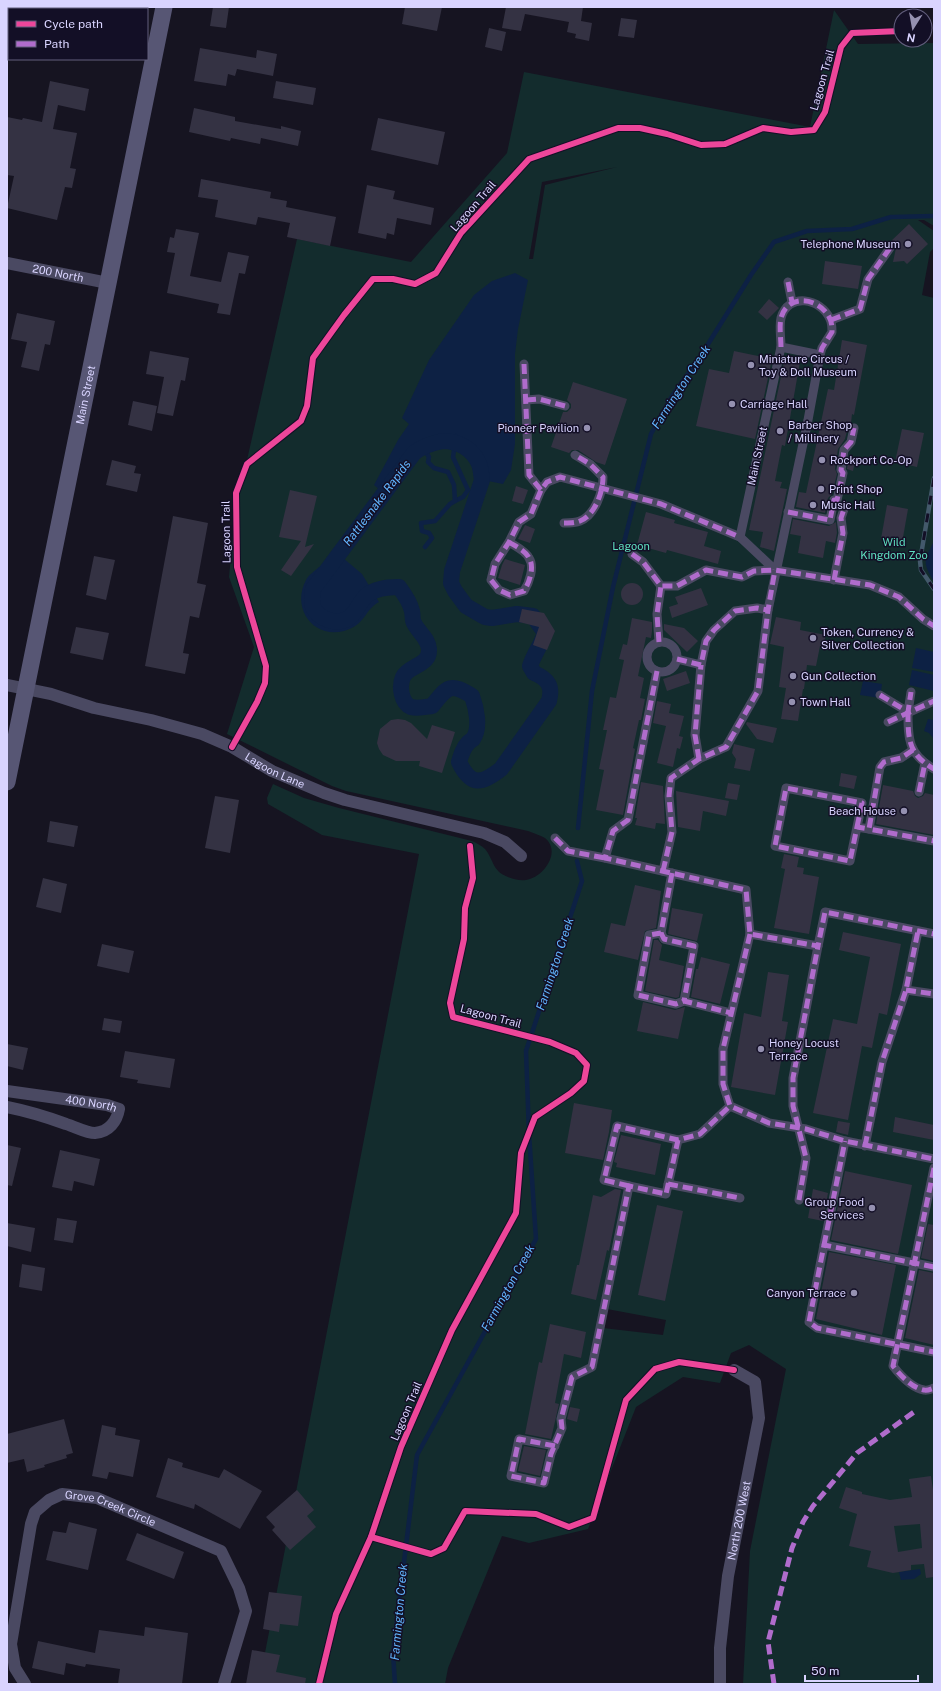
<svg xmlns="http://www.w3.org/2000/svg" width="941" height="1691" font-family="'Public Sans',sans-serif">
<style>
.green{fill:#132c2d;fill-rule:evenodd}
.water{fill:#0d2144}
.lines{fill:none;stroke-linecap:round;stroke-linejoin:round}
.stream{stroke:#0d2144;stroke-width:4.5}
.canal{stroke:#0d2144;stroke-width:16}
.building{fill:#343243;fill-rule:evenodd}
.pedestrian{stroke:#4a4962;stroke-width:9}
.minor{stroke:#4a4962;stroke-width:12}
.secondary{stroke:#575674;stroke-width:17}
.rail-casing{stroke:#43596b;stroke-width:4.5}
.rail{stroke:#130f26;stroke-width:3;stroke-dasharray:9;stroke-linecap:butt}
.quiet{stroke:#b06ccc;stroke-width:5;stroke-dasharray:10 5;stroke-linecap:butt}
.cycleway-casing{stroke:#130f26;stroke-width:8}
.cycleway{stroke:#ed469a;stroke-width:6}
.poi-dot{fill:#9591b1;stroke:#130f26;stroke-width:1.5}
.labels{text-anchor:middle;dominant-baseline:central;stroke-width:3;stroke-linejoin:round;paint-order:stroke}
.street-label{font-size:11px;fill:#d9d4ff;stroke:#130f26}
.poi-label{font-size:11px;fill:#d9d4ff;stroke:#130f26;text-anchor:start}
.park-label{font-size:11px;fill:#5fe0c0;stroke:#130f26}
.water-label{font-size:12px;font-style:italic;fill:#62b6ff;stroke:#130f26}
</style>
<rect width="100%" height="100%" fill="#161421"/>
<!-- green -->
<path class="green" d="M 834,10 L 858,44 L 934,43 L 934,226 L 924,220 L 918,220 L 934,231 L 934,248 L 930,252 L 922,295 L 934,298 L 934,1684 L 743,1684 L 750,1551 L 786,1369 L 749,1345 L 731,1353 L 720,1383 L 683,1377 L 636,1407 L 588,1529 L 529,1543 L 502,1536 L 448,1668 L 445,1684 L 259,1684 L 419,854 L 322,835 L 268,804 L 267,798 L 273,784 L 304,798 L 339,808 L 472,841 C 477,843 482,846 485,849 C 494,860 492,871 508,877 C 513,879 520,881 526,880 C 543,878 562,852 545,838 C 540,835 533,833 528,831 L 346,791 L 332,786 L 227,734 L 254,647 L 229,577 L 235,513 L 297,239 L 411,262 L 507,153 L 524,72 L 810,127 ZM 617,167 L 545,185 L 533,259 L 529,259 L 542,182 ZM 607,1309 L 666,1320 L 663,1335 L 603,1328 Z"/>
<!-- water -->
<g class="water">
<path d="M 515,273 L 528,280 L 518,329 L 515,354 L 515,444 L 511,470 L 503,484 L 488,481 C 487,476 488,470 486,465 C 478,439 443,425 420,442 C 404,454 393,473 380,490 L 374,485 L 398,440 L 409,424 L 402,418 L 429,360 L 474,295 L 492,281 Z"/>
<path d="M 934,541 L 934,582 C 922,561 924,561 934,541 Z"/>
<path d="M 336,552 L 362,574 L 379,602 C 364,610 366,625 344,631 C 313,639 291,608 306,580 C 308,575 315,571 319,567 L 323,570 Z"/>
<polygon points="916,648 934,652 934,672 912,668"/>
<polygon points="912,670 934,675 934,691 909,685"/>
<polygon points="863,681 882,684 880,698 860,695"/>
<polygon points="928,719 934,720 934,739 929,733 924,731"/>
<polygon points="920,1569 921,1574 914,1579 901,1580 899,1572"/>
</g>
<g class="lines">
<!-- stream -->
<g class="stream">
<polyline points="455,501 463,497 468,490 453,457 456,436"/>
<polyline points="425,547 432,538 429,533 422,531 421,523 435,521 450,504 455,501 454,485 448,472 434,468 428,462 429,457 426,452"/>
<polyline points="578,828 592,691 613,587 651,434 672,396 700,357 751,275 774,242 807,231 852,229 891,217 934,216"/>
<polyline points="395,1684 393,1653 417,1455 536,1239 529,1134 526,1051 582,881 577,861"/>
</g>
<!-- canal -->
<path class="canal" d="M 443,441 C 458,441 473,449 479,464 C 481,469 481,475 482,480 L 452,571 L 451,583 L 455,591 L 466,606 L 478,613 L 485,617 L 492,618 L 517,614 L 533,616 L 545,633 C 541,645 534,654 530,666 L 534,673 C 548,679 553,686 549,701 L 501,769 C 482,784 471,787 459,762 C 461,755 463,748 468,743 C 470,741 472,740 473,739 C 481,728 476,707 472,696 C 450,682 447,687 432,706 C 425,707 418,709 411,707 C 401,703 399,686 403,677 C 409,665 430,666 429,649 C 428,638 419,633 414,623 C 412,620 413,615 412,611 C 410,602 405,595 399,587 C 389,587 376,588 367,595 C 359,601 357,614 347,619 C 336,625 318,619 313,607 C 311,601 312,595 313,589 L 414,453 C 423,446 432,443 443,441 Z"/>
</g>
<!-- building -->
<g class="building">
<polygon points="213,7 229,7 226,28 210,26"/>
<polygon points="405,7 442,7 437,31 402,24"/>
<polygon points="506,7 583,7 581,21 592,23 589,41 575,38 576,34 567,32 569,22 525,14 521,31 502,28"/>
<polygon points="621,18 637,20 634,38 618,36"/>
<polygon points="489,28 506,32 502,51 485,47"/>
<polygon points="200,48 256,58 257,50 277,54 273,76 237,69 235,76 228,74 226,86 194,81"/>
<polygon points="50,81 89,89 85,111 58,105 53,129 77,133 70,168 76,169 72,188 65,187 57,220 7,208 14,176 7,175 7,117 22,120 23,118 42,122"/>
<polygon points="276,81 316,88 313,105 273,98"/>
<polygon points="194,108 235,117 235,121 281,129 281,126 301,131 298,146 261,138 260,144 231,138 230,141 189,132"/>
<polygon points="378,118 445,132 438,165 371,150"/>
<polygon points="201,179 271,192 270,198 287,201 286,207 336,217 330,246 287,237 290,223 258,217 256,225 215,217 218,200 198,197"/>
<polygon points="367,185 395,191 393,199 434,208 431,225 397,218 394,235 387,233 386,239 358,233"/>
<polygon points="909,224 928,244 907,264 904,261 893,262 896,248 894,243 890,242"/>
<polygon points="176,229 199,233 190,276 221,282 228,252 249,256 245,274 239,273 230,315 217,313 219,304 167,293 175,253 167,252 170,237 174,238"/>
<polygon points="825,261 862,266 858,289 822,284"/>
<polygon points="769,299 779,308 767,320 758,312"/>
<polygon points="17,313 55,321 50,345 45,344 39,371 21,367 27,342 11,339"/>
<polygon points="842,340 867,345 854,415 852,414 851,423 848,427 845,439 838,449 835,469 837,474 832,494 828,498 825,513 796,507 799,492 806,493 828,389 834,390"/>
<polygon points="150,351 189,358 185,381 181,380 173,416 157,413 164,377 146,374"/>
<polygon points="734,351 772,359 755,439 696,426 709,369 729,373"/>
<polygon points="786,360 800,362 785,446 782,445 775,481 782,482 780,488 787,489 774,551 760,547 763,532 749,530 784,362 786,362"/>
<polygon points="573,382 627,399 605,465 596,462 578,450 572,450 569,453 551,447 563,412 567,412 571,408 571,404 567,400"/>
<polygon points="133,401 157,406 152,431 128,425"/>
<polygon points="902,429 924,433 917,467 895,462"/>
<polygon points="849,456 856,458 853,471 847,469"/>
<polygon points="112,460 136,466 134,473 141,474 137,492 106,485"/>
<polygon points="516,486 528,490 523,504 512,501"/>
<polygon points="290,490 317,496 305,547 314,544 291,576 281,570 301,541 279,537"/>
<polygon points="887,505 908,509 902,543 881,539"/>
<polygon points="646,512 675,520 674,523 708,532 704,546 721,551 718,564 667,550 666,553 637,545"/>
<polygon points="173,516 208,523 197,583 206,585 199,618 190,616 183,653 189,654 185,674 145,666"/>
<polygon points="793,519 829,526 836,522 837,533 835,543 826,541 823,558 798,553 801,536 790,534"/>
<polygon points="525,525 535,529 530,543 518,539"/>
<polygon points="94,556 115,560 106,600 86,595"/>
<polygon points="505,559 525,565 520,585 498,578 502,565"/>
<circle cx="632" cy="594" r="11"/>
<polygon points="701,588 708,605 672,618 669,607 678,604 675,597"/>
<polygon points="522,609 544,613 555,631 547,650 533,645 539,627 519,622"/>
<polygon points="776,617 801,622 800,630 826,635 823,647 820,646 816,666 807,665 804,689 803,689 798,721 781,719 786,688 779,687 784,647 770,644"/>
<polygon points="632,618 652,622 652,631 651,638 646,637 638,676 644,678 640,698 645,699 641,720 639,720 633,748 635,749 623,815 596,810 604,770 599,769 607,730 603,730 610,697 616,698 624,660 619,659 623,644 627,645"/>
<polygon points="664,624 684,628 698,641 687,652 664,630"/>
<polygon points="76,627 109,633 103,660 70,653"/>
<polygon points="686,671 690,683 667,691 663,679"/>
<polygon points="657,701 671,704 669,713 684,716 679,736 683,737 680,749 677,748 673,767 657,763 666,726 653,723"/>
<polygon points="398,719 405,720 411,723 427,739 432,725 455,732 442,773 419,766 420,761 396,761 383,755 379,749 377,743 380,729 391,720"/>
<polygon points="747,722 777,728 773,743 757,739 746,724"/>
<polygon points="734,744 755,749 750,771 734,768 736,759 732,753"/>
<polygon points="841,773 857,776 854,789 839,786"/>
<polygon points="641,782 663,786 665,824 656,823 655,829 635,825 637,818 635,818"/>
<polygon points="728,783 740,785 737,800 725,798"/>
<polygon points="883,785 913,791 915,796 918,798 923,796 925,793 934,795 934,835 876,824"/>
<polygon points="676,791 729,801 726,816 703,811 700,831 678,827"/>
<polygon points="215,796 239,800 230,853 205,848"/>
<polygon points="50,821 78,826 74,847 47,842"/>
<polygon points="784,854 799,857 797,867 804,868 803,874 819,877 809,934 774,928 785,869 781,868"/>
<polygon points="43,878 67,884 61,913 36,907"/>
<polygon points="635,885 661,891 656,928 645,931 638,960 604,952 611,923 625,926"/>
<polygon points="672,908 703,914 697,941 668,934"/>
<polygon points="843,932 901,944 887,1015 879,1013 872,1048 862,1046 848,1120 813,1113 833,1019 857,1024 870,957 839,950"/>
<polygon points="654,940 658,940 662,945 659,960 684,966 679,997 676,998 645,991"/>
<polygon points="102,944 134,951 129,973 97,966"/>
<polygon points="701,957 730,964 720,1004 691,997 696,969 698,969"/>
<polygon points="768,972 789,975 782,1021 788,1022 775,1095 731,1087 744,1013 761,1017"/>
<polygon points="643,1002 675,1010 685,1007 678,1039 637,1031"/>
<polygon points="104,1018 122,1021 120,1033 102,1030"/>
<polygon points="7,1044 28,1048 23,1070 7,1066"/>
<polygon points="125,1051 175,1059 170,1088 137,1083 138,1080 120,1077"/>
<polygon points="574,1103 612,1110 609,1132 603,1160 565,1153"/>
<polygon points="895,1117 934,1125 934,1140 893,1132"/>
<polygon points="838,1121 850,1123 848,1135 836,1132"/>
<polygon points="621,1135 661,1144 655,1175 616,1167 617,1163 614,1162"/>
<polygon points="7,1145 21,1148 12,1186 7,1185"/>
<polygon points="60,1150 100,1159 94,1186 74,1181 72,1191 52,1187"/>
<polygon points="845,1171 912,1185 898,1254 831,1240"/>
<polygon points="615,1189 621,1190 609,1251 607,1250 596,1300 571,1294 577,1265 579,1265 593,1195 601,1197"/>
<polygon points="813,1189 828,1193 823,1221 808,1218"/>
<polygon points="657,1205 683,1211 665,1301 638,1295"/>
<polygon points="57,1218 77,1221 73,1243 54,1240"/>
<polygon points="7,1223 35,1228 31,1252 7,1246"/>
<polygon points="928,1224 934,1225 934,1261 921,1258"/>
<polygon points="829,1252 896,1265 882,1335 816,1319"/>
<polygon points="22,1264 45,1268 42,1291 19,1287"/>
<polygon points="919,1270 934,1273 934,1345 905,1338"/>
<polygon points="550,1324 586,1332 581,1358 564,1354 555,1403 559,1404 551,1439 525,1434 539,1362 542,1363"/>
<polygon points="570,1407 580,1409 577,1422 567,1419"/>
<polygon points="64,1419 73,1453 66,1455 67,1458 44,1465 45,1467 27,1472 24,1459 7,1463 7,1434"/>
<polygon points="102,1425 116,1428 115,1435 140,1440 133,1477 109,1472 107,1479 92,1476"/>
<polygon points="524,1446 546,1450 540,1476 518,1471"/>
<polygon points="168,1458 183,1463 182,1467 219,1478 224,1469 262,1491 240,1529 195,1504 194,1509 156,1497"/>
<path d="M 931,1476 L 933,1490 L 934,1490 L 934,1577 L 926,1578 L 924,1564 L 911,1565 L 911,1570 L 893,1573 L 867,1567 L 871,1551 L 849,1546 L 857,1514 L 839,1508 L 846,1487 L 862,1492 L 862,1494 L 890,1500 L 912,1497 L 909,1479 ZM 920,1524 L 922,1548 L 898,1552 L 894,1526 Z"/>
<polygon points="297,1490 314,1510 307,1516 316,1527 290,1550 272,1530 275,1527 266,1517"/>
<polygon points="69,1522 97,1529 88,1570 46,1560 53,1531 66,1533"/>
<polygon points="137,1533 184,1552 174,1579 126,1560"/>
<polygon points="269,1592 302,1596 298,1626 280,1624 279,1632 263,1629"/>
<polygon points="145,1627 188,1633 182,1684 118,1684 120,1669 86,1664 85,1667 66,1663 64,1675 32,1668 38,1641 95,1653 99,1630 144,1636"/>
<polygon points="252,1650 280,1655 276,1672 306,1678 305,1684 246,1684"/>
</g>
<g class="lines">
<!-- pedestrian -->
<g class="pedestrian">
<polyline points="788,282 792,302"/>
<polyline points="831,320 860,309 868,279 890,248"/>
<path d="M 781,347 C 781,338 779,327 781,318 C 788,292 821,298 830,319 C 832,323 832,328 832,332 L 822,348 L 820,355"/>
<polyline points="524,364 529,475 541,490"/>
<polyline points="526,400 539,399 565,406"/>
<polyline points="788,512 830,520 834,500 837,500 843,473 841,470 844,450 851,442 854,428"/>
<path d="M 564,523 C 570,523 575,523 580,521 C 595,515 603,492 603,477 L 590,464 L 575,455"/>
<path d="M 509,542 C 515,546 526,551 529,558 C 535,567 529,583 524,591 L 510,595 L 499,590 L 491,580 L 495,564 L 509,542 L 519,522 L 531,514 L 541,490 L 547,482 L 560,477 L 661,504 L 740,537"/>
<polyline points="632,554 643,562 661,586 677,586 706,570 742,577 754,571 775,570 870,585 899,597 923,619 934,626"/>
<polyline points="834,580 843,533 841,518 845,506"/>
<circle cx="662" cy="657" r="15"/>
<polyline points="659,642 657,614 661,586"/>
<polyline points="677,659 701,665 706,641 714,630 735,611 757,608 768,610 808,420 820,355 781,347 740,537 775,570"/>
<polyline points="657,671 628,820 613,831 605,858 746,890 750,934 818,946 825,912 934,934"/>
<polyline points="880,695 908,712 911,692"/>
<path d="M 908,712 C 908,739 908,754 934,769"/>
<polyline points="888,722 934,701"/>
<polyline points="913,750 901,758 884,762 880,767 869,829 934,841"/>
<polyline points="699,759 695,735 701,665"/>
<polyline points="919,792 925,763"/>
<polyline points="857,827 862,803 786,788 775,846 850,861 857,827 869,829"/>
<polyline points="555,838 568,851 605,858"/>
<polyline points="663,871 672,832 669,796 671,778 699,759 726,747 758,691 768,610"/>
<polyline points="672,873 661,933 649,935 638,995 676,1004 684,1001 731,1013"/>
<polyline points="661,933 664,939 694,946 684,1001"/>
<polyline points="750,934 723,1049 723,1084 730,1106 769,1123 806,1129 845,1141 934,1159"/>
<polyline points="906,990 934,994"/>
<polyline points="865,1146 882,1062 906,990 918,931"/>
<path d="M 934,1168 L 893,1366 C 900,1375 912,1388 924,1390 C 927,1391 931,1389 934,1388"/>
<polyline points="668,1184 740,1198"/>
<polyline points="629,1186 604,1180 617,1126 678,1140"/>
<polyline points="799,1200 806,1158 793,1106 793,1078 818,946"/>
<polyline points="824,1245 845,1141"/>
<polyline points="934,1267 824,1245 809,1322 817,1328 934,1352"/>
<polyline points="555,1446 519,1439 511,1476 544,1483 551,1454 562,1428 561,1419 572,1377 592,1367 629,1186 666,1194 678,1140 700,1134 730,1106"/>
</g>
<!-- minor -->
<g class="minor">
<path id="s1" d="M 7,263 L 108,283"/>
<path id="s2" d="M 7,685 L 51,694 L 94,708 L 151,720 L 202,734 L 232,747 L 272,771 L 324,793 L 345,800 L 484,833 L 505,842 L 521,856"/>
<path id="s3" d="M 7,1091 L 107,1105 L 119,1109 C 117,1121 109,1132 95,1133 C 86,1133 76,1127 66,1124 C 47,1117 27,1111 7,1107"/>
<path id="s4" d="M 25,1684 L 15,1668 L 11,1644 L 31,1524 L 35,1512 L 49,1500 L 62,1494 L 97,1498 L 221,1551 L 239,1588 L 246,1611 L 224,1684"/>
<path id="s5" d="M 720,1684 L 720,1648 L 728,1576 L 759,1418 L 755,1382 L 734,1370"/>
</g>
<!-- secondary -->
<path class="secondary" id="s6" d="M 7,782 L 164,7"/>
<!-- rail casing -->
<g class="rail-casing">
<polyline id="rail" points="934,478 920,561 921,570 934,589"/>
</g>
<!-- rail -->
<use href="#rail" class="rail"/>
<!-- quiet -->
<g class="quiet">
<polyline points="788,282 792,302"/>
<polyline points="831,320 860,309 868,279 890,248"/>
<path d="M 781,347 C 781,338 779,327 781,318 C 788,292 821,298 830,319 C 832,323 832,328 832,332 L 822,348 L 820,355"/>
<polyline points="524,364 529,475 541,490"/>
<polyline points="526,400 539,399 565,406"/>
<polyline points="788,512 830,520 834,500 837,500 843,473 841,470 844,450 851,442 854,428"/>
<path d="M 564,523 C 570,523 575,523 580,521 C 595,515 603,492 603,477 L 590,464 L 575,455"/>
<path d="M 509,542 C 515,546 526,551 529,558 C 535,567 529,583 524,591 L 510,595 L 499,590 L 491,580 L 495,564 L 509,542 L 519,522 L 531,514 L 541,490 L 547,482 L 560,477 L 661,504 L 740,537"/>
<polyline points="632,554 643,562 661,586 677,586 706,570 742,577 754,571 775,570 870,585 899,597 923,619 934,626"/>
<polyline points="834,580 843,533 841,518 845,506"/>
<polyline points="659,642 657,614 661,586"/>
<polyline points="677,659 701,665 706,641 714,630 735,611 757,608 768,610 775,570"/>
<polyline points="657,671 628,820 613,831 605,858 746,890 750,934 818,946 825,912 934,934"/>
<polyline points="880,695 908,712 911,692"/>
<path d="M 908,712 C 908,739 908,754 934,769"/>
<polyline points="888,722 934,701"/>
<polyline points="913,750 901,758 884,762 880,767 869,829 934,841"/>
<polyline points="699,759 695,735 701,665"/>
<polyline points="919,792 925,763"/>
<polyline points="857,827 862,803 786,788 775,846 850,861 857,827 869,829"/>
<polyline points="555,838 568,851 605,858"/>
<polyline points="663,871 672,832 669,796 671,778 699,759 726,747 758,691 768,610"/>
<polyline points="672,873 661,933 649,935 638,995 676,1004 684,1001 731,1013"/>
<polyline points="661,933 664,939 694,946 684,1001"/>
<polyline points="750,934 723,1049 723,1084 730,1106 769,1123 806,1129 845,1141 934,1159"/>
<polyline points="906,990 934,994"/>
<polyline points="865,1146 882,1062 906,990 918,931"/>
<path d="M 934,1168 L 893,1366 C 900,1375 912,1388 924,1390 C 927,1391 931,1389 934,1388"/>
<polyline points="668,1184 740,1198"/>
<polyline points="629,1186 604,1180 617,1126 678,1140"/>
<polyline points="799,1200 806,1158 793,1106 793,1078 818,946"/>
<polyline points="824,1245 845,1141"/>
<polyline points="934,1267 824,1245 809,1322 817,1328 934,1352"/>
<polyline points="555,1446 519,1439 511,1476 544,1483 551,1454 562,1428 561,1419 572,1377 592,1367 629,1186 666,1194 678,1140 700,1134 730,1106"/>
<polyline points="774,1684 768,1642 792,1548 803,1522 813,1506 857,1453 914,1412"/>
</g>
<!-- cycleway casing -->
<g class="cycleway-casing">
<g id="cycleway">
<polyline points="232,747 257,702 265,683 266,666 237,567 236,493 247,464 301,421 307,406 313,358 344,315 373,279 393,279 415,284 436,273 461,233 529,159 618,128 640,128 667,134 701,145 725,144 763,128 791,132 814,130 825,112 841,47 852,33 901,31"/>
<polyline points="371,1537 431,1554 444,1548 465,1511 536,1514 569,1527 593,1518 626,1400 655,1369 679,1362 734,1370"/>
<polyline points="319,1684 336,1614 371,1537 401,1447 452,1330 516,1213 521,1153 535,1117 571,1093 584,1081 587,1065 576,1053 550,1042 453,1017 450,1003 464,939 465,908 473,878 470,846"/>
</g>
</g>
<!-- cycleway -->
<use href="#cycleway" class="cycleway"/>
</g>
<!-- markers -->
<g class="poi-dot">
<circle cx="908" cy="244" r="4"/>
<circle cx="751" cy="365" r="4"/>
<circle cx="732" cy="404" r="4"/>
<circle cx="587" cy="428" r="4"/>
<circle cx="780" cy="431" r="4"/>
<circle cx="822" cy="460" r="4"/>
<circle cx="821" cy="489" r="4"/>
<circle cx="813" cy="505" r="4"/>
<circle cx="813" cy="638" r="4"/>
<circle cx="793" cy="676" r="4"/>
<circle cx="792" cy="702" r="4"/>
<circle cx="904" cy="811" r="4"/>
<circle cx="761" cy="1049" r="4"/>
<circle cx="872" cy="1208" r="4"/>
<circle cx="854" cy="1293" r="4"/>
</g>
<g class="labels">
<!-- street labels -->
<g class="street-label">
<text transform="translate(822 80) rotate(-74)">Lagoon Trail</text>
<text transform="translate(473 206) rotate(-49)">Lagoon Trail</text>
<text stroke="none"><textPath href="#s1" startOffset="52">200 North</textPath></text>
<text stroke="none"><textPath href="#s6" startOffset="395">Main Street</textPath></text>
<text transform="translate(757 456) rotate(-78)">Main Street</text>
<text transform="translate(226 532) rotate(-91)">Lagoon Trail</text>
<text stroke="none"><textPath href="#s2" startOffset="283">Lagoon Lane</textPath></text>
<text transform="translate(491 1016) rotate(15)">Lagoon Trail</text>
<text stroke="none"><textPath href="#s3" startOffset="85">400 North</textPath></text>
<text transform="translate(406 1411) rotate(-67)">Lagoon Trail</text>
<text stroke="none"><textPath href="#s4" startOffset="261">Grove Creek Circle</textPath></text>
<text stroke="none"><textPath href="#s5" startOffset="165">North 200 West</textPath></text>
</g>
<!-- poi labels -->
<g class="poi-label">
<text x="900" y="244" text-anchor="end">Telephone Museum</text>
<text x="759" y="359">Miniature Circus /<tspan x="759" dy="13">Toy &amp; Doll Museum</tspan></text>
<text x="740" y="404">Carriage Hall</text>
<text x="788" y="425">Barber Shop<tspan x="788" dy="13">/ Millinery</tspan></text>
<text x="579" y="428" text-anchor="end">Pioneer Pavilion</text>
<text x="830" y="460">Rockport Co-Op</text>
<text x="829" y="489">Print Shop</text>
<text x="821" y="505">Music Hall</text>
<text x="821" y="632">Token, Currency &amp;<tspan x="821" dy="13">Silver Collection</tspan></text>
<text x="801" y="676">Gun Collection</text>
<text x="800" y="702">Town Hall</text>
<text x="896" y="811" text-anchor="end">Beach House</text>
<text x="769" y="1043">Honey Locust<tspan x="769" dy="13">Terrace</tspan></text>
<text x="864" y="1202" text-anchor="end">Group Food<tspan x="864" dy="13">Services</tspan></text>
<text x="846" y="1293" text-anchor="end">Canyon Terrace</text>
</g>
<!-- park labels -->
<g class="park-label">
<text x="894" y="542">Wild<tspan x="894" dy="13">Kingdom Zoo</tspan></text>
<text x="631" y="546">Lagoon</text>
</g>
<!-- water labels -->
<g class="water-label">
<text transform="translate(681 387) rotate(-57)">Farmington Creek</text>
<text transform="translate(377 503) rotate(-53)">Rattlesnake Rapids</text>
<text transform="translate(555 964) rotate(-72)">Farmington Creek</text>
<text transform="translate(508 1288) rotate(-61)">Farmington Creek</text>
<text transform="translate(399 1612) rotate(-85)">Farmington Creek</text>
</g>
</g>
<!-- border -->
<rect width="941" height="1691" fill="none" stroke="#d9d4ff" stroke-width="16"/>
<!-- legend -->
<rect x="8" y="8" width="140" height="52" fill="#130f26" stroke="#625e7d"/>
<rect x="16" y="21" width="20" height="6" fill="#ed469a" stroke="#625e7d"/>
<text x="44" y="28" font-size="12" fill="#d9d4ff">Cycle path</text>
<rect x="16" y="41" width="20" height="6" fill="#b06ccc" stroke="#625e7d"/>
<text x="44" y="48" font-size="12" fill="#d9d4ff">Path</text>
<!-- north arrow -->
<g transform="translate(913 28) rotate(191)"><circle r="19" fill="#130f26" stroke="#625e7d"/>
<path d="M0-3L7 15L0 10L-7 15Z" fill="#9591b1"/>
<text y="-6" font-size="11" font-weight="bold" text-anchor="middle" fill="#d9d4ff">N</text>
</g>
<!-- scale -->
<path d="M805 1675v6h113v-6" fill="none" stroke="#d9d4ff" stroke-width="2"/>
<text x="811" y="1675" font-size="12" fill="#d9d4ff" stroke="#130f26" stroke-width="3" paint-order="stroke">50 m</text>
</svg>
